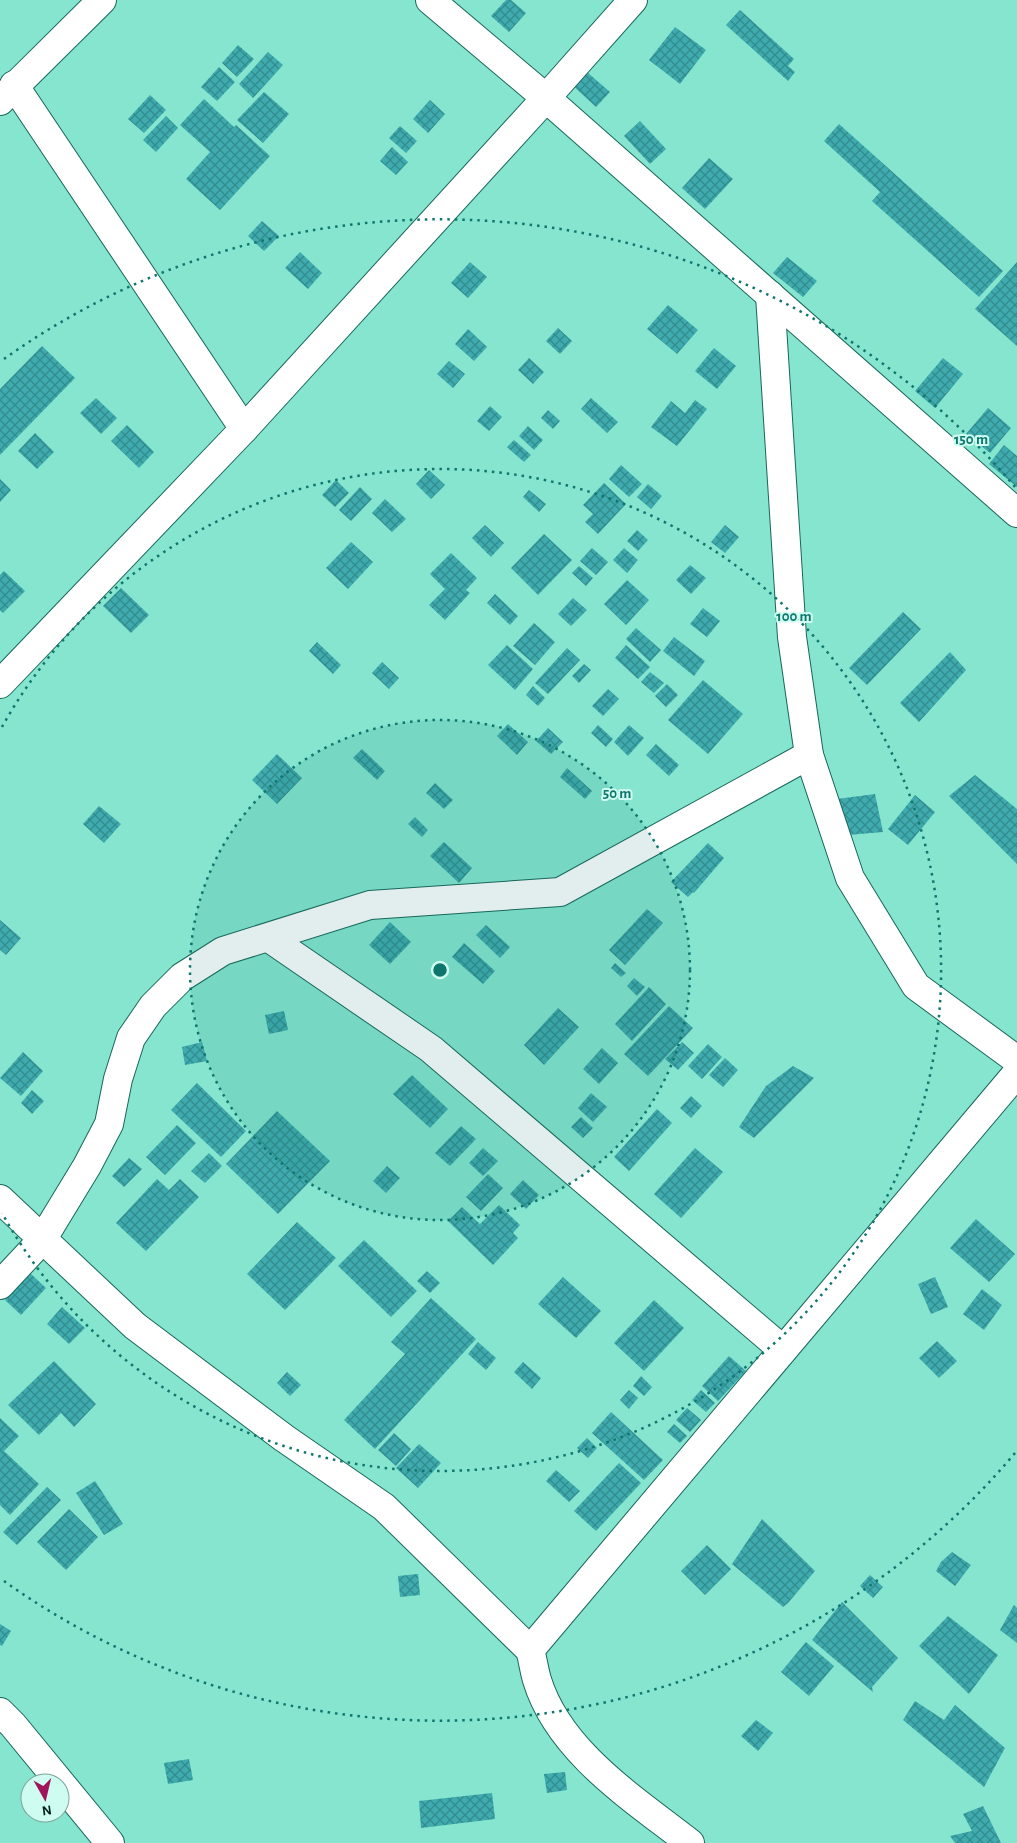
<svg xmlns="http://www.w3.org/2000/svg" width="1017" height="1843" font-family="'Alegreya Sans',sans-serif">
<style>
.building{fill:url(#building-cross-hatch)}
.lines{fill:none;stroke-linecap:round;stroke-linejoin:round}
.minor-casing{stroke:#196759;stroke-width:30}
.minor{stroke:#fff;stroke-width:28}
.ring{fill:none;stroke:#0f766e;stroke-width:2.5;stroke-dasharray:2.5 5}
.centre{fill:#0f766e;stroke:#cffcf0;stroke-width:2.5}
.ring-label{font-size:15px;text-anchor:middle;font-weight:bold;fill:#0f766e;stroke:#cffcf0;stroke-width:4;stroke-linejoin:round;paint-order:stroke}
</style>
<defs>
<pattern id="building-cross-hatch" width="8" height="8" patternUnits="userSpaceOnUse" patternTransform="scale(1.25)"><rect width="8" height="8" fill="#3fabae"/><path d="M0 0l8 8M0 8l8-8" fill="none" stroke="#328b8d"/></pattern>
</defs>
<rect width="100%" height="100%" fill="#85e5cf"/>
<!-- building -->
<g class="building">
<polygon points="506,0 511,0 526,13 509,32 491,16"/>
<polygon points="740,10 794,59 788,66 795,72 788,81 726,25"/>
<polygon points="675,27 706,50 680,84 649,60"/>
<polygon points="238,45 254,59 237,77 222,63"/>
<polygon points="268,52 283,65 253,98 239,84"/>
<polygon points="580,66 610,92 596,107 570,83"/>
<polygon points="219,67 235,82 217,101 201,87"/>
<polygon points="264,92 289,114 263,143 237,120"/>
<polygon points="150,95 166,110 144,133 128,119"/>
<polygon points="204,99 234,127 236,125 270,156 220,210 186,179 210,152 180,125"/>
<polygon points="430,100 445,114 428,133 413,119"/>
<polygon points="166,116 178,128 156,152 143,140"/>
<polygon points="640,121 666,149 650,164 624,136"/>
<polygon points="839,124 1003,271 979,297 872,201 880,192 824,141"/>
<polygon points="400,126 417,141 406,153 389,138"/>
<polygon points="392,147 408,162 396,175 380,161"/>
<polygon points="709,158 733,179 705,209 682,188"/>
<polygon points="262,221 279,236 264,251 248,236"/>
<polygon points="300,252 322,273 308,289 285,268"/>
<polygon points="787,257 817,281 803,297 773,273"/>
<polygon points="470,262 487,277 468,298 451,283"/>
<polygon points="1017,262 1017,346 975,309"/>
<polygon points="668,305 698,330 677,354 647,329"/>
<polygon points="558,328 572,341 560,354 546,341"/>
<polygon points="468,329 487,347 474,361 455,344"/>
<polygon points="42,346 75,378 0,455 0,389"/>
<polygon points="714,348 736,366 717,389 695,371"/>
<polygon points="529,358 544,372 533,384 518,370"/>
<polygon points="943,358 963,374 935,408 915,391"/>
<polygon points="449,361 465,374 453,388 437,374"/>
<polygon points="96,398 117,418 101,434 80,413"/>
<polygon points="591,398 618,422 607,433 581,409"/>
<polygon points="695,400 707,409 677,446 651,427 671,401 685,413"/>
<polygon points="490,406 502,417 489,431 477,421"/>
<polygon points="988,408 1011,428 990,453 966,434"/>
<polygon points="548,410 560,421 553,429 541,418"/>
<polygon points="127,425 154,452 139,468 111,441"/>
<polygon points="528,426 543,440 534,450 519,436"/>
<polygon points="35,433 54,452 37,469 18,451"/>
<polygon points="514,440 531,455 524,462 507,447"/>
<polygon points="1004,445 1017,456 1017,487 989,464"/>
<polygon points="621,465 642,484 629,497 609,479"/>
<polygon points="429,470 445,485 431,499 416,484"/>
<polygon points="0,479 11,490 0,502"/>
<polygon points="336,480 349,493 335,507 322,495"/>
<polygon points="604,483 626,504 598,534 585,522 593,514 583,505"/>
<polygon points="648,484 662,496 651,509 637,497"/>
<polygon points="360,487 372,499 351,521 339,510"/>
<polygon points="529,490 546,504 539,512 523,497"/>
<polygon points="385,499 406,519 392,532 372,513"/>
<polygon points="485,525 504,543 491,557 472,538"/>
<polygon points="725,525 739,537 725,553 711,542"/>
<polygon points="637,530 648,540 638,551 627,541"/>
<polygon points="544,534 572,560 538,595 511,568"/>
<polygon points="351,542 373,562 348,589 326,568"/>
<polygon points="592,548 608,562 596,575 580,561"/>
<polygon points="624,548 638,560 627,573 613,560"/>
<polygon points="451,553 477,578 466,590 470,593 445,620 429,605 445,589 430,574"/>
<polygon points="690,565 706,578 691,594 676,580"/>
<polygon points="579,566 593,578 586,586 572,573"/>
<polygon points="4,571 25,591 3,613 0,610 0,575"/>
<polygon points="627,580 649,600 626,625 604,604"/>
<polygon points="121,588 149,615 131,633 103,606"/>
<polygon points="495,594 518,616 510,625 487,603"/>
<polygon points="573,598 587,610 571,626 558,614"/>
<polygon points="703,608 720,621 707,637 690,624"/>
<polygon points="903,612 921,629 867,685 849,668"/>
<polygon points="534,623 555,642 535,665 513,646"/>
<polygon points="636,628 661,650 650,662 626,639"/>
<polygon points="674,637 705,661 694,676 663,651"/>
<polygon points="317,642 341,665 333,674 309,651"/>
<polygon points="507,645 533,669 515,690 488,665"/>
<polygon points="626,645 650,667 638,679 615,658"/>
<polygon points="567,648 580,660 548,694 535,683"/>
<polygon points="950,652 966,670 919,722 900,703"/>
<polygon points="382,662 399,678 389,689 372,673"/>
<polygon points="584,664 591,670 579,683 572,676"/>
<polygon points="650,672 664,683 654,693 641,682"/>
<polygon points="703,680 743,714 708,754 668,720"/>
<polygon points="667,684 678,695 666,707 655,696"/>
<polygon points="533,686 545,698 538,706 526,695"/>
<polygon points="608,689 619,699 603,716 592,706"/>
<polygon points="508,724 528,742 517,755 497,736"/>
<polygon points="598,725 613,739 606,747 591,733"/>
<polygon points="629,725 644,738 628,756 614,742"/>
<polygon points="548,728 563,742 551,754 536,741"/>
<polygon points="656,744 679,765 669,776 646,755"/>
<polygon points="362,749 385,771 377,780 353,758"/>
<polygon points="277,754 302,778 277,804 252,780"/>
<polygon points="567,768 592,791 585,799 560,777"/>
<polygon points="975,775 1017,809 1017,864 949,796"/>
<polygon points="435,783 453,800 444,809 426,793"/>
<polygon points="875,794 883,832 848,835 837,799"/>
<polygon points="915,795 935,812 908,845 888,829"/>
<polygon points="99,806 121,824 104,843 83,824"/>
<polygon points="415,817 428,830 422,837 408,824"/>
<polygon points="444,842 472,868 459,883 430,856"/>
<polygon points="708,843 724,858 694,893 693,892 688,897 671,882"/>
<polygon points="647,909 663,923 625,965 609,950"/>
<polygon points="0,920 21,938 6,955 0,950"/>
<polygon points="390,922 411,942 390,964 369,945"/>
<polygon points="486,925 510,947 500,958 476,935"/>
<polygon points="464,943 495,971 483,984 452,957"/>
<polygon points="615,963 626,973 621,977 611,968"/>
<polygon points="634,978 645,987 637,996 627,986"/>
<polygon points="649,987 666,1004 632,1041 615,1024"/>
<polygon points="669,1006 693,1028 648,1076 624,1054"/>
<polygon points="558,1008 579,1027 544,1065 524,1045"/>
<polygon points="284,1011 288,1030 269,1034 265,1015"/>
<polygon points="202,1042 207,1061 185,1065 182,1047"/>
<polygon points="682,1042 694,1053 678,1070 665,1059"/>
<polygon points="708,1044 722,1057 702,1079 688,1066"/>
<polygon points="602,1048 618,1063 599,1084 583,1069"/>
<polygon points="23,1052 43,1071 21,1096 0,1078"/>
<polygon points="725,1058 738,1070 723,1087 709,1075"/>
<polygon points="793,1066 814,1078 754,1138 739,1127 766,1086"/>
<polygon points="412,1075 448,1109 430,1128 393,1094"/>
<polygon points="197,1083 246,1131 221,1157 171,1110"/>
<polygon points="32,1090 44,1101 32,1114 21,1103"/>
<polygon points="591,1093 607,1107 593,1122 578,1108"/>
<polygon points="691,1096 702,1106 691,1118 680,1108"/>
<polygon points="657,1109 672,1123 629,1171 614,1157"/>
<polygon points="277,1111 330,1161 278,1214 226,1164"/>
<polygon points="581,1117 593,1128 583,1138 571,1127"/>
<polygon points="177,1125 196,1143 165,1175 146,1157"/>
<polygon points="461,1126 476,1139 450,1166 435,1153"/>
<polygon points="483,1148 498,1161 483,1176 469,1163"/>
<polygon points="695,1148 723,1172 681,1218 654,1194"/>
<polygon points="209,1153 222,1166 205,1183 191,1171"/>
<polygon points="129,1158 142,1169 124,1187 112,1176"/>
<polygon points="387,1166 400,1178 386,1193 373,1181"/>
<polygon points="488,1174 503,1188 481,1211 466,1197"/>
<polygon points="157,1179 169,1190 180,1179 199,1197 146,1251 116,1223"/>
<polygon points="523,1180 539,1195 526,1209 510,1194"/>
<polygon points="499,1205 520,1225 513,1233 518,1238 493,1265 448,1221 462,1207 480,1224"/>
<polygon points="976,1219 1015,1254 989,1282 950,1248"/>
<polygon points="297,1222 336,1258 285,1310 247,1274"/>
<polygon points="364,1240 417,1291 391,1317 338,1266"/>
<polygon points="427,1271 440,1283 430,1293 417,1281"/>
<polygon points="30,1273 46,1288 21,1315 5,1300"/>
<polygon points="563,1277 601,1311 576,1338 538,1304"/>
<polygon points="935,1277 948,1307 931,1314 918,1284"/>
<polygon points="982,1289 1002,1305 984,1330 963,1314"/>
<polygon points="431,1298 476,1339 375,1449 344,1420 405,1354 391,1342"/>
<polygon points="654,1300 684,1328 644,1371 614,1343"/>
<polygon points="62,1307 85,1328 69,1344 47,1324"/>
<polygon points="937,1341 957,1361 939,1378 919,1358"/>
<polygon points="478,1342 496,1358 486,1370 468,1354"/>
<polygon points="729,1356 746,1371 718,1401 702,1386"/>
<polygon points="54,1361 96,1404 74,1427 61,1413 39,1435 8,1405"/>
<polygon points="523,1362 541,1378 532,1389 514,1372"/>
<polygon points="287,1372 301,1385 290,1396 277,1383"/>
<polygon points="641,1376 652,1387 644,1396 633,1386"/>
<polygon points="629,1390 638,1398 629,1409 620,1400"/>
<polygon points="701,1390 715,1403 706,1412 692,1400"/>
<polygon points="687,1408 701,1420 690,1432 676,1420"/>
<polygon points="611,1412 663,1460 644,1480 592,1433"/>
<polygon points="0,1418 19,1436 4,1451 39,1484 10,1515 0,1505"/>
<polygon points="674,1424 687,1436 680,1443 667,1432"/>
<polygon points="394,1433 411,1449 396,1466 378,1450"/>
<polygon points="587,1438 597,1448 588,1458 577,1448"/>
<polygon points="419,1444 441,1463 418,1488 396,1468"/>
<polygon points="619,1463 641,1483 596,1531 574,1511"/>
<polygon points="556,1470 580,1491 569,1502 546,1481"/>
<polygon points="95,1481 123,1524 104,1535 76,1493"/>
<polygon points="47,1487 61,1500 17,1545 3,1532"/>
<polygon points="69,1509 98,1537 66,1570 37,1542"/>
<polygon points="762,1519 815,1571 788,1603 783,1607 732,1564"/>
<polygon points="707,1545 731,1569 705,1595 681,1571"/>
<polygon points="952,1552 971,1565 955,1586 936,1571 941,1562"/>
<polygon points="418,1574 420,1595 400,1597 398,1576"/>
<polygon points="870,1575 883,1587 873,1598 860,1586"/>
<polygon points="842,1602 898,1658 872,1687 873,1692 812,1640"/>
<polygon points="1014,1605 1017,1608 1017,1643 1000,1630"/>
<polygon points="948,1616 998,1655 969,1694 919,1646"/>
<polygon points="0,1624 11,1631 2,1646 0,1645"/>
<polygon points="806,1642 834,1666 809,1696 781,1672"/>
<polygon points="915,1701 944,1720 955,1705 1005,1748 984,1787 903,1720"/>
<polygon points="756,1720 773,1733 758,1751 741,1736"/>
<polygon points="189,1759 193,1780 168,1784 164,1763"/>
<polygon points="565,1772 567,1790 547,1793 544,1774"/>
<polygon points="492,1793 495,1819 421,1828 419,1801"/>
<polygon points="983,1806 1001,1843 955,1843 950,1836 972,1831 963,1814"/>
</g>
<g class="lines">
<!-- minor casing -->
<g class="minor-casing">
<g id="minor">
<polyline points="430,0 546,98 1017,513"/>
<polyline points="14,85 244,429"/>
<polyline points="0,101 102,0"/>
<polyline points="770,295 792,637 809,755 850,878 916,986 1017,1060"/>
<polyline points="0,684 244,429 546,98 633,0"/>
<polyline points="269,938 431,1049 783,1350"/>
<path d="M 0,1199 L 135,1326 L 284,1438 L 384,1507 L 530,1650 C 533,1660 534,1670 537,1680 C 559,1752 634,1799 690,1843"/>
<polyline points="0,1285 42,1240 87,1166 109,1124 118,1079 131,1038 153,1006 182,977 223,951 370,905 560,892 809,755"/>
<polyline points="530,1650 1017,1073"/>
<polyline points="0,1712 13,1725 110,1843"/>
</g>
</g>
<!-- minor -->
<use href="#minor" class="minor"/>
</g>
<!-- distance rings -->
<circle cx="440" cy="970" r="250" fill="#0f766e" fill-opacity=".12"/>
<g class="ring">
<circle cx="440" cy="970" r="250"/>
<path d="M2 727A501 501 0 1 1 2 1213"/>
<path d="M1015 1453A751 751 0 0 1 4 1581M4 359A751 751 0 0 1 1015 487"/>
</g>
<circle cx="440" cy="970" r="8" class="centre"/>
<g class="ring-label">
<text x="971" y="444">150 m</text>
<text x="794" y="621">100 m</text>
<text x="617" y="798">50 m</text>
</g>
<!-- north arrow -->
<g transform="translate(45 1798) rotate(172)"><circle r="24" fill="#cffcf0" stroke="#7da49a"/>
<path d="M0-4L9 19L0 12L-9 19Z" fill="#a1135b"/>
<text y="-8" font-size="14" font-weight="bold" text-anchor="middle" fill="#011f19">N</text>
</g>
</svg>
